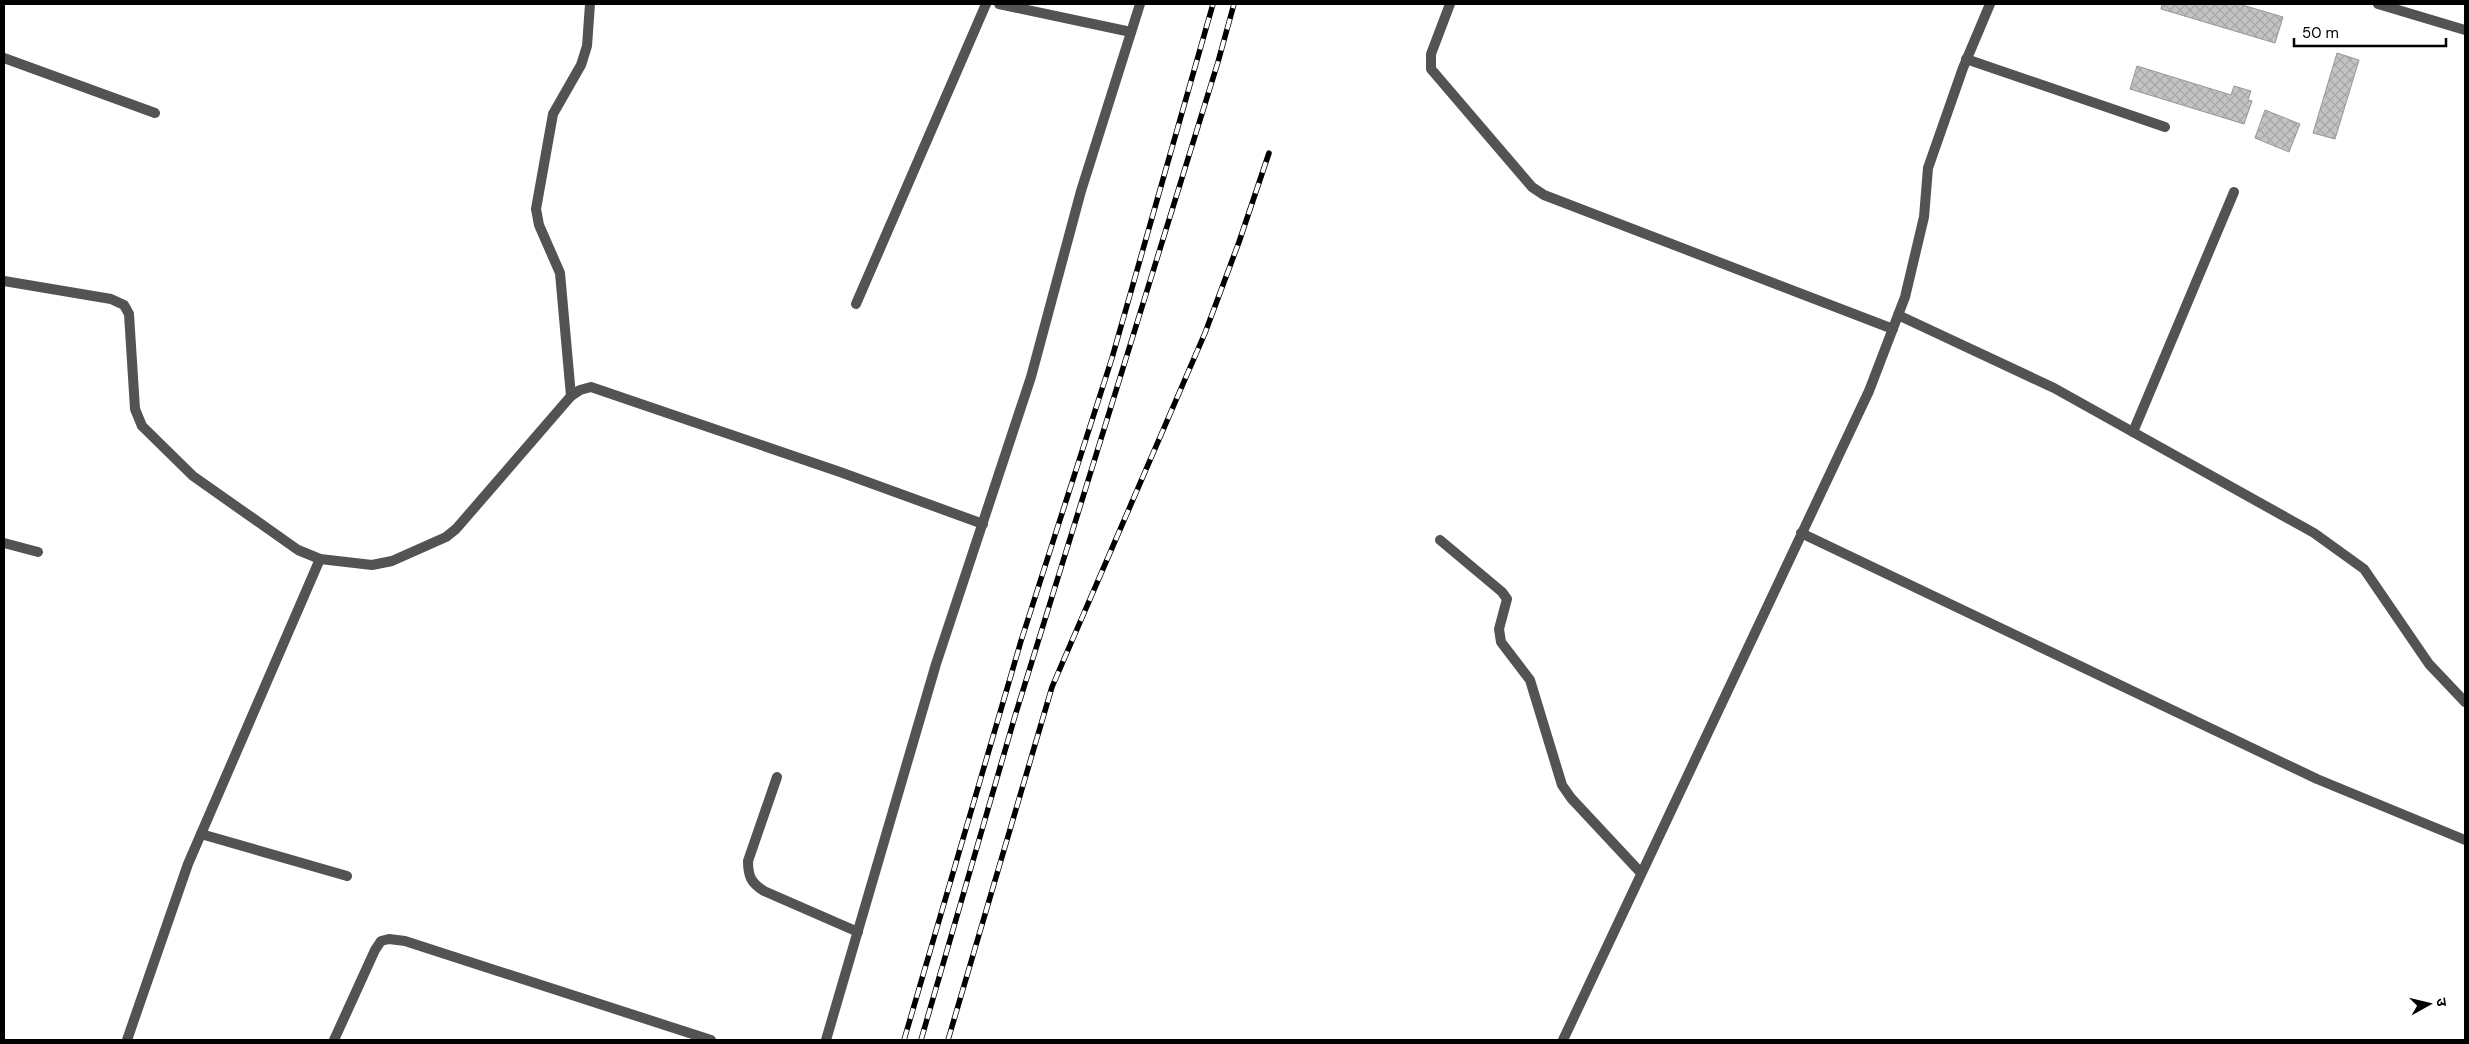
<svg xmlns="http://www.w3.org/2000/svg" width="2469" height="1044" font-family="'DM Sans','Noto Sans Devanagari',sans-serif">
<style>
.building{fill:url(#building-cross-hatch);stroke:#979797}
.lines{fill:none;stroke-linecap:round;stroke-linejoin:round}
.service{stroke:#535353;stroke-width:10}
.minor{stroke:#535353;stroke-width:10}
.tertiary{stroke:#535353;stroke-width:10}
.rail-casing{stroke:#000;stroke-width:5.5}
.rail{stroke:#fff;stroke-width:4;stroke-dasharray:11;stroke-linecap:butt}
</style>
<defs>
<pattern id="building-cross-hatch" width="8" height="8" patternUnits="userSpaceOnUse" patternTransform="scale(1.25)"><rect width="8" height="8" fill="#c3c3c3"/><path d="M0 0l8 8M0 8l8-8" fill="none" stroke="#a6a6a6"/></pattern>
</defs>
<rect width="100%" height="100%" fill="#fff"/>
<!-- building -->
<g class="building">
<polygon points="2162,4 2239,4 2283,17 2275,43 2161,9"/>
<polygon points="2337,53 2359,60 2335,139 2313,133"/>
<polygon points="2137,66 2231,95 2234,86 2251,91 2248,100 2252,101 2244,124 2130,89"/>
<polygon points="2265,110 2300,124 2289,152 2255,138"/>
</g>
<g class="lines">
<!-- service -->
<g class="service">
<polyline points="4,543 38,552"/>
<path d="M 777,777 L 748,861 C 748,876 751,883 764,891 L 858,932"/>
</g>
<!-- minor -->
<g class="minor">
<polyline points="999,4 1131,32"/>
<polyline points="1450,4 1431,54 1431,69 1532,187 1544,195 1893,329"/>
<polyline points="2378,4 2465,30"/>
<polyline points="4,58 155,113"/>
<polyline points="1966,59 2165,127"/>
<polyline points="4,281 111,299 124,305 129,314 135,409 142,426 193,476 298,550 320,559 372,565 392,561 446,537 456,529 571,396 580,390 591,387 840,472 983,524"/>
<polyline points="856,304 986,4"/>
<polyline points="1898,315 2054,388 2314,533 2364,569 2429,664 2465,702"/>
<polyline points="571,396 560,273 539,225 536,209 553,114 581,65 587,46 590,4"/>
<polyline points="2133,432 2234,192"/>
<polyline points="1801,533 2317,779 2465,840"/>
<polyline points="1440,540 1502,592 1507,599 1499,629 1501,642 1530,680 1562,785 1571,798 1641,873"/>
<polyline points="201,834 347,876"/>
<polyline points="127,1040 188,864 320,559"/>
<polyline points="334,1040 375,950 381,941 389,939 405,941 711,1040"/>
<polyline points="1563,1040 1869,391 1905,297 1924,217 1928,168 1963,68 1990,4"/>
</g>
<!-- tertiary -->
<polyline class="tertiary" points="826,1040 936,664 1031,377 1081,191 1140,4"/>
<!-- rail casing -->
<g class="rail-casing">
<g id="rail">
<polyline points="904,1040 1021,641 1112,358 1213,4"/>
<polyline points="921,1040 1015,716 1218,62 1234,4"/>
<polyline points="948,1040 1052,687 1205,333 1239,242 1269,153"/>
</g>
</g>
<!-- rail -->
<use href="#rail" class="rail"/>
</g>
<!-- border -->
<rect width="2469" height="1044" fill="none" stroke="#000000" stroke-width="10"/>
<!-- north arrow -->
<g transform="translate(2429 1004) rotate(82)" stroke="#ffffff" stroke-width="4" paint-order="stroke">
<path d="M0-4L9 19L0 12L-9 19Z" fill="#000000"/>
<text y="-8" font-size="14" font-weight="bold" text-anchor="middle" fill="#000000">उ</text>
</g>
<!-- scale -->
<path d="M2294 38v8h152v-8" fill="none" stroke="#000000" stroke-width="2.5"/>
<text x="2302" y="38" font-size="15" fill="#000000" stroke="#ffffff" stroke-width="4" paint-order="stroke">50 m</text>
</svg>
